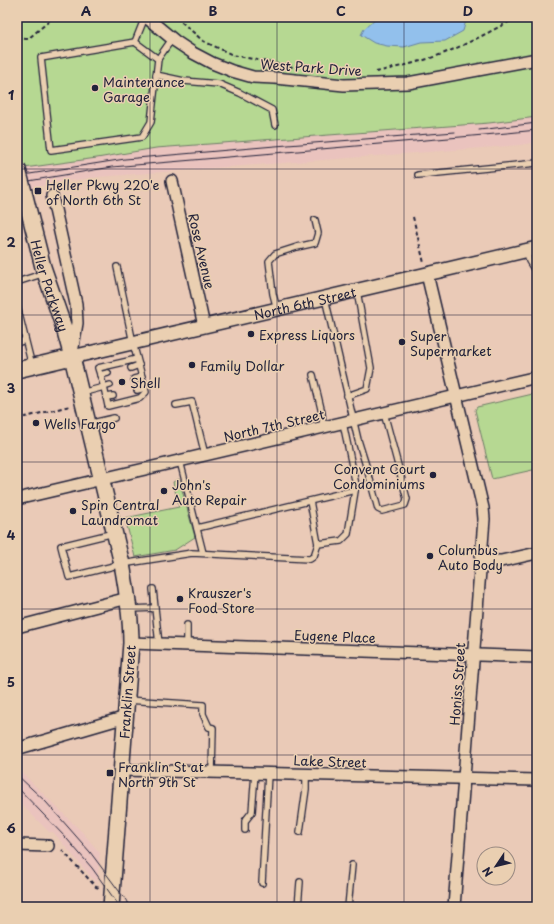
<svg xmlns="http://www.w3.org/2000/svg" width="554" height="924" font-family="'Playpen Sans',sans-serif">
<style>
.built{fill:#eac3be}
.green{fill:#b6d892;stroke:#6c7d66}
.water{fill:#92c0ec;stroke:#6581a5}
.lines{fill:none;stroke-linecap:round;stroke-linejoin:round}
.service-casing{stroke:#22223b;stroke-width:8}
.minor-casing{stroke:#22223b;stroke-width:14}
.tertiary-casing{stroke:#22223b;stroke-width:16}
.secondary-casing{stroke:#22223b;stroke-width:18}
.path{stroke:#22223b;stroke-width:2;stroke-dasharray:4 3;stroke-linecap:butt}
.service{stroke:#eacfb1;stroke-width:5.5}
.minor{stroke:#eacfb1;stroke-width:11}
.tertiary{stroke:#eacfb1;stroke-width:13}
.secondary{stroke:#eacfb1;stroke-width:15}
.tram{stroke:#22223b;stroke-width:1}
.secondary-bridge-casing{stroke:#22223b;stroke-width:18;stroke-linecap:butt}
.secondary-bridge{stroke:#eacfb1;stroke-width:15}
.grid{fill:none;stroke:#22223b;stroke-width:1;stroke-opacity:0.55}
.poi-dot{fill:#22223b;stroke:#eacfb1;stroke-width:1.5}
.labels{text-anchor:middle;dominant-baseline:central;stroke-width:3;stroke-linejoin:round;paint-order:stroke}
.street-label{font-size:13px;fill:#22223b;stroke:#eacfb1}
.poi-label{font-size:13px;fill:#22223b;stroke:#eacfb1;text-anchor:start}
.neatline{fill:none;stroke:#22223b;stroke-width:1.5}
.grid-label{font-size:13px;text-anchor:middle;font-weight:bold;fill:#22223b}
</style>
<rect width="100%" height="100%" fill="#eacab7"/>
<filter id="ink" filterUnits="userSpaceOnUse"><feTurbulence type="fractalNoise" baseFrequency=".025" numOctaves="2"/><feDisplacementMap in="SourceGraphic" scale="8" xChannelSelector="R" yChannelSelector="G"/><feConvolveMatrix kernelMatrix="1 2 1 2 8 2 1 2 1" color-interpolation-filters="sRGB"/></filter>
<g filter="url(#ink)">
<!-- built -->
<g class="built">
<polygon points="537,117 537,142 520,145 97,177 60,182 17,191 17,169 97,158 156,148 489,123"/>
<polygon points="17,768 83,833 100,853 97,884 53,832 49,832 17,800"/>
</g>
<!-- green -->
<g class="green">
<polygon points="17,17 537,17 537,117 489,123 156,148 97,158 17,169"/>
<polygon points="537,393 537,469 492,479 475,410 477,407"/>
<polygon points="179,479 195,537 175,550 135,557 125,518 179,507 173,482"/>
</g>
<!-- water -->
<polygon class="water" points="377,17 467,17 463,31 445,41 421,42 404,47 387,46 374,43 361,35 364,29"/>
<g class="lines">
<!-- service casing -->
<g class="service-casing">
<g id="service">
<polygon points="135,42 158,59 151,122 142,137 51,150 41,58"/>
<polyline points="135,42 145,17"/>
<polyline points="158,59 172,39"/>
<polyline points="156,75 184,81 219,84 240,93 272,110 275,125"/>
<polyline points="418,175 537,163"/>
<polyline points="527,251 529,261 537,274"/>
<polyline points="17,282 45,273"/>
<polyline points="325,298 358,440 368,472 378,509 382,511 405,505 407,499 384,413"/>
<polyline points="17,306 32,366"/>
<polyline points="277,309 273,294 269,261 275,254 297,247 315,243 318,233 315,220"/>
<polyline points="17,343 25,340"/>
<polyline points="131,368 139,365"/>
<polyline points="100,375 108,373"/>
<polyline points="313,375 322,413 323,427"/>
<polyline points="134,379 142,377"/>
<polyline points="110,385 104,387 98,368 137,359"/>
<polyline points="137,390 145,388"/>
<polyline points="81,393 104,387 108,406 140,398 146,392 133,343 117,267"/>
<polyline points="347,396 367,389 371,368 357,291"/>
<polyline points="106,397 113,396"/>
<polyline points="176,405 192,402 205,455"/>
<polyline points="88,424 114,418"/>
<polyline points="180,461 203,553"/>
<polyline points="310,501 318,544"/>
<polyline points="197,528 355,490"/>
<polyline points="114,533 61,546 69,577 122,564 192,553 310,559 314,556 318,544 341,541 348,534 356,485 343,423"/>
<polyline points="153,589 155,608"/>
<polyline points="130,609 155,608 159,644"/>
<polyline points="187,625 187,645"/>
<polyline points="127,700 203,705 203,714 209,727 213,728 212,772"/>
<polyline points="245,830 245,821 252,812 255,773"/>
<polyline points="300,832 306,789 306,775"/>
<polyline points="262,883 268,774"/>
<polyline points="298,907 300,882"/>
<polyline points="348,907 352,865"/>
</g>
</g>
<!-- minor casing -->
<g class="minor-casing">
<g id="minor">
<polyline points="146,17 175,41 193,53 212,63 232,71 253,77 275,78 344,85 408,83 537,59"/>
<polyline points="172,181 204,326"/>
<polyline points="52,196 76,304 77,323 72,353"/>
<polyline points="427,274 483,508 484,519 454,907"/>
<polyline points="17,499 537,377"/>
<polyline points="481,561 501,561 537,553"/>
<polyline points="17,627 128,598"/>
<polyline points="131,643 537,657"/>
<polyline points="17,748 23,747 126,717"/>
<polyline points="122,770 537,780"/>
<polyline points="17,845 48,846"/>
</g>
</g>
<!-- tertiary casing -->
<g class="tertiary-casing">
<g id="tertiary">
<path id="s1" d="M 72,357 L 427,274 L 537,248"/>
</g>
</g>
<!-- secondary casing -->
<g class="secondary-casing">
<g id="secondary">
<path id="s2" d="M 24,192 L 43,267 L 64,328 L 72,357 L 122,564 C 127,591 131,616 131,643 L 111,907"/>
<polyline points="17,370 72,357"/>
</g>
</g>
<!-- path -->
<g class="path">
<polyline points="176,17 203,41 233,55 297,68"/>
<polyline points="17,38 28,39 54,17"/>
<path d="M 376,72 C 398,67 421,62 442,54 C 468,44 493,30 518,17"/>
<polyline points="413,217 424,263"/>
<polyline points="17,419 70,406"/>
<polyline points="62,850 96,887 100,888"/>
</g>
<!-- service -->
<use href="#service" class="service"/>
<!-- minor -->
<use href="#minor" class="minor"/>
<!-- tertiary -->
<use href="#tertiary" class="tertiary"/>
<!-- secondary -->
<use href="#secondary" class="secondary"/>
<!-- tram -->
<g class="tram">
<polyline points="479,130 537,123"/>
<polyline points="17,176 125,159 275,146 455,132"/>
<polyline points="17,183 52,177 112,167 507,133 537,130"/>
<polyline points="17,775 46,802 90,852 131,907"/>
<polyline points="17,787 67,839 92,868 120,907"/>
</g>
<!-- secondary-bridge casing -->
<g class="secondary-bridge-casing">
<polyline id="secondary-bridge" points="17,166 24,192"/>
</g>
<!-- secondary-bridge -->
<use href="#secondary-bridge" class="secondary-bridge"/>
</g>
</g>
<!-- grid -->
<path class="grid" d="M 150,17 L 150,907M 277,17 L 277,907M 404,17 L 404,907M 17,169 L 537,169M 17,315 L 537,315M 17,462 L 537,462M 17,609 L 537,609M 17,755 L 537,755"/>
<!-- markers -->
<g class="poi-dot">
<circle cx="95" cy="88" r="4"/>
<rect x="34" y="187" width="8" height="8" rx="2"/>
<circle cx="251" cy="334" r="4"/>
<circle cx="402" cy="342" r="4"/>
<circle cx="192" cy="365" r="4"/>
<circle cx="122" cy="382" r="4"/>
<circle cx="36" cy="423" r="4"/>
<circle cx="433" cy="475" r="4"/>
<circle cx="164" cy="491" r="4"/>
<circle cx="73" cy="511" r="4"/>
<circle cx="430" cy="556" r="4"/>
<circle cx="180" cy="599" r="4"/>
<rect x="106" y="769" width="8" height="8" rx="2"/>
</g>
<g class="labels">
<!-- street labels -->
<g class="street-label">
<text transform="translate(311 67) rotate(4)">West Park Drive</text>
<text transform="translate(202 251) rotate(77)">Rose Avenue</text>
<text stroke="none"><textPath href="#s2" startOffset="97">Heller Parkway</textPath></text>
<text stroke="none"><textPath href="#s1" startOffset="239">North 6th Street</textPath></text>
<text transform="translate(274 425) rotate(-13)">North 7th Street</text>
<text transform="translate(335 636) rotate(2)">Eugene Place</text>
<text transform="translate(457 684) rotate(-86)">Honiss Street</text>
<text transform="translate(127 692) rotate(-86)">Franklin Street</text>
<text transform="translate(330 761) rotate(2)">Lake Street</text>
</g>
<!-- poi labels -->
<g class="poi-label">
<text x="103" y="81">Maintenance<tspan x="103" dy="15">Garage</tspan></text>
<text x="46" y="184">Heller Pkwy 220'e<tspan x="46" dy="15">of North 6th St</tspan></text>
<text x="259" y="334">Express Liquors</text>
<text x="410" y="335">Super<tspan x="410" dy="15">Supermarket</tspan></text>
<text x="200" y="365">Family Dollar</text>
<text x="130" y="382">Shell</text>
<text x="44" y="423">Wells Fargo</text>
<text x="425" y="468" text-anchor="end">Convent Court<tspan x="425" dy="15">Condominiums</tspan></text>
<text x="172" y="484">John's<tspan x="172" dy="15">Auto Repair</tspan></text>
<text x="81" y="504">Spin Central<tspan x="81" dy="15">Laundromat</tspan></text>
<text x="438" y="549">Columbus<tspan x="438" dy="15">Auto Body</tspan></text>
<text x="188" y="592">Krauszer's<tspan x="188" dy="15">Food Store</tspan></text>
<text x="118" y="766">Franklin St at<tspan x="118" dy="15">North 9th St</tspan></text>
</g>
</g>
<!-- margin -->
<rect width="554" height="924" fill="none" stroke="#eacfb1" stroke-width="44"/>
<!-- north arrow -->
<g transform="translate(496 866) rotate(235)"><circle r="19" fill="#eacfb1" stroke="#9a8a82"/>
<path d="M0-3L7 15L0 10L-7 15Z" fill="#22223b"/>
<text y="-6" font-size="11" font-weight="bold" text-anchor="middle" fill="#22223b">N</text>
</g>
<rect x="22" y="22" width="510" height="880" class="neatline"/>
<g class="grid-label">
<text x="86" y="16">A</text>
<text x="213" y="16">B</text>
<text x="341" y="16">C</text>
<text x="468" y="16">D</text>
<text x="11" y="100">1</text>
<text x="11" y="247">2</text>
<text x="11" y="393">3</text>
<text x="11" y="540">4</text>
<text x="11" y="687">5</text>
<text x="11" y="833">6</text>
</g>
</svg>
